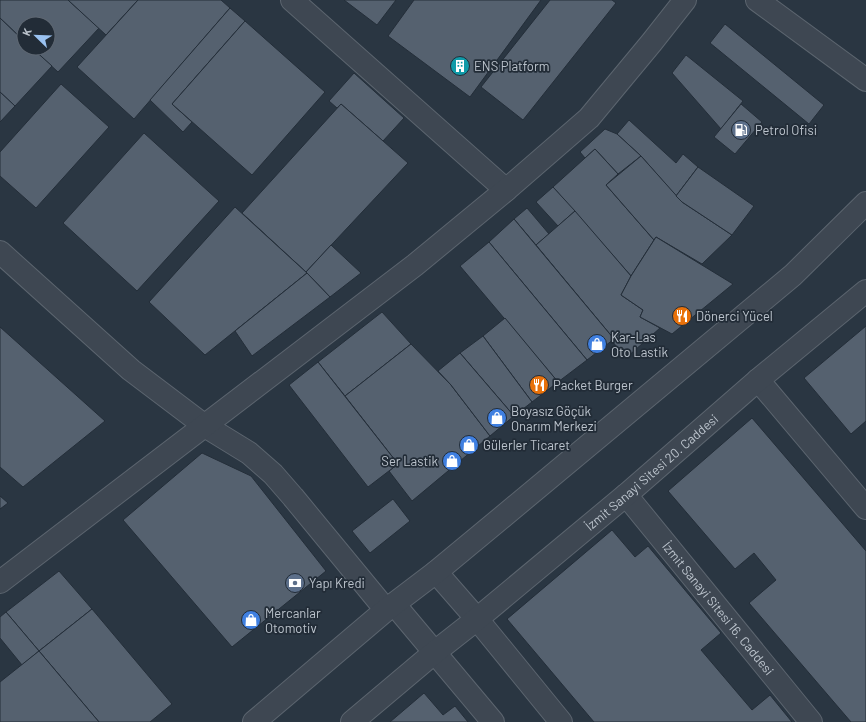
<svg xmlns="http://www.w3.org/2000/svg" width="866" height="722" font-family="Barlow,sans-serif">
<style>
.building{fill:#55616f;stroke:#242e39}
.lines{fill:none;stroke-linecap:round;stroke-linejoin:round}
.minor-casing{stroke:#5c656f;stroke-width:24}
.minor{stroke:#3e4752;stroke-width:22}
.labels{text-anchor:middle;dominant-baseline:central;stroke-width:3.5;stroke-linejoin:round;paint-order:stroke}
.poi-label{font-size:13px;fill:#bbc3cc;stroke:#222c37;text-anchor:start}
.street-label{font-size:13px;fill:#bbc3cc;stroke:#222c37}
</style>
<rect width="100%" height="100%" fill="#2a3642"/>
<!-- building -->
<g class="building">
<polygon points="0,0 68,0 99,28 58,72 32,48 48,48 48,24 24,24 24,41 0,18"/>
<polygon points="68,0 138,0 106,35"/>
<polygon points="138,0 221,0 230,8 134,119 77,67"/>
<polygon points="344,0 396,0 377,25"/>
<polygon points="414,0 541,0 470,97 388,36"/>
<polygon points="550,0 612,0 616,3 523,120 481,87"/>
<polygon points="230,8 245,21 172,104 192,122 183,132 150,100"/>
<polygon points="0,18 24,41 24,48 32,48 52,66 15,106 0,92"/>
<polygon points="245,21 325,92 252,175 172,104"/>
<polygon points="725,24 824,105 809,124 710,43"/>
<polygon points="686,55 743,101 721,129 672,73"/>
<polygon points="354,73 404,118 383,141 341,104 337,108 329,101"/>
<polygon points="61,84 109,127 36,208 0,176 0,152"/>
<polygon points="0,92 15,106 0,122"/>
<polygon points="341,104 408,163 306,272 242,213"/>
<polygon points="741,104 762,122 735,154 714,137"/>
<polygon points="629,120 676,163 683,154 698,167 676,196 641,156 617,134"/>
<polygon points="605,129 617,134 641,156 618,174 595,149 585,158 580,152"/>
<polygon points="144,133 219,201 137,291 63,223"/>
<polygon points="595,149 618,174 606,185 654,240 631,276 553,187"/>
<polygon points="641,156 682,202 732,235 702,264 656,237 654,240 606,185"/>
<polygon points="698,167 754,206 732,235 682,202 676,196"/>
<polygon points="553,187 575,211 558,226 536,202"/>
<polygon points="235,207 307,273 205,355 149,302"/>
<polygon points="527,208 549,234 536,245 514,219"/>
<polygon points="575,211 631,276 621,295 643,310 640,317 660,328 626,358 612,341 614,339 536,245"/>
<polygon points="514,219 614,339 587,360 489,242"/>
<polygon points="656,237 733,284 672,334 640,317 643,310 621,295 631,276"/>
<polygon points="489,242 587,360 558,382 460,266"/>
<polygon points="331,245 361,273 330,297 306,272"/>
<polygon points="307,273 330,297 252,356 235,331"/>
<polygon points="382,312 411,344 345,396 318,362"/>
<polygon points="505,318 558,382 532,402 483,336"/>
<polygon points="866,326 866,421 851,434 804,378"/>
<polygon points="0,327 105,421 23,487 0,467"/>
<polygon points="483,336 532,402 514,416 460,353"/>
<polygon points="411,344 451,385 490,436 412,501 389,471 398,464 345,396"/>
<polygon points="460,353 514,416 490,436 451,385 438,371"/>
<polygon points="318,362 398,464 368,487 289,385"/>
<polygon points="752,418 866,551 866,722 851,722 749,603 776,580 754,553 735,569 668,491"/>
<polygon points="202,453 251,476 326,571 232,647 123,520"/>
<polygon points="0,496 8,503 0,509"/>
<polygon points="393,499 410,521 370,553 352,531"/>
<polygon points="612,530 635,557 648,546 721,633 701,650 752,710 770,695 792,722 594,722 507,619"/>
<polygon points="59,571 92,609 39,651 6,612"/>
<polygon points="92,609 172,704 150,722 99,722 39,651"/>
<polygon points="6,612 39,651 22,665 0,638 0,617"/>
<polygon points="39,651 99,722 0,722 0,682"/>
<polygon points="424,693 443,715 455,706 468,722 390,722"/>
</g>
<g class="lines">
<!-- minor casing -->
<g class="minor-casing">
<g id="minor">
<polyline points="292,0 506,190"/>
<polyline points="757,0 866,80"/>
<polyline points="0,252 131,370 205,426 249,453 273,474 293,497 386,610"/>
<polyline points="758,380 866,508"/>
<path id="s1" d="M 626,495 L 811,722"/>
<polyline points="436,572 477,619 561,722"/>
<polyline points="0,582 415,265 506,190 589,118 652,42 685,0"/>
<polyline points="394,604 493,722"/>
<polyline points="254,722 386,610 436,572 506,514 793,275 866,203"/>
<path id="s2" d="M 352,722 L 435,652 L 477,619 L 626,495 L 758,380 L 866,291"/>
</g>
</g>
<!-- minor -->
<use href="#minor" class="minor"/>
</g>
<!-- icons -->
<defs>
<g id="building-disc" transform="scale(1)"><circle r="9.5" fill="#0f9aa8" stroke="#222c37"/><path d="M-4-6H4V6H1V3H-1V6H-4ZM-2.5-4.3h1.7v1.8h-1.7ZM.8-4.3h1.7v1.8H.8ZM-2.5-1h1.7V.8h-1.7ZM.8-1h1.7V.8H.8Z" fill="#fff"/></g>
<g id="fuel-disc" transform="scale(1)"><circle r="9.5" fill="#5c6f8a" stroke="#222c37"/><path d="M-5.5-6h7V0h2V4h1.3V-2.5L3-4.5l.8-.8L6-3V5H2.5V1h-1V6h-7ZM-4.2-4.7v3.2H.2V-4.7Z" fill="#fff"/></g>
<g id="restaurant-disc" transform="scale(1)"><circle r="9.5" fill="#e8710a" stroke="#222c37"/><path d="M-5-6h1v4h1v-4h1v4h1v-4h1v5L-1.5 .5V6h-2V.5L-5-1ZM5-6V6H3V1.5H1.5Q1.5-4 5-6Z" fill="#fff"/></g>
<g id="shop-disc" transform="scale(1)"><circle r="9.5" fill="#3f7fe0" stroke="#222c37"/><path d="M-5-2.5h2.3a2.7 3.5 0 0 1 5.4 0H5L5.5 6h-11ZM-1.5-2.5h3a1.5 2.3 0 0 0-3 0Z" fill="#fff"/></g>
<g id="bank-disc" transform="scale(1)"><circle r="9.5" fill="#5c6f8a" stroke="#222c37"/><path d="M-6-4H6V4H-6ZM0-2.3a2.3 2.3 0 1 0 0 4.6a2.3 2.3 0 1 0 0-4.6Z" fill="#fff"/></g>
</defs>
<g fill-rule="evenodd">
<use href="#building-disc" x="460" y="66"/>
<use href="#fuel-disc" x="741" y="130"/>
<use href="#restaurant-disc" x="682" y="316"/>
<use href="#shop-disc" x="597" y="344"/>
<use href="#restaurant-disc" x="539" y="385"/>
<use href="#shop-disc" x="497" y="418"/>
<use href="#shop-disc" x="469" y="445"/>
<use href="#shop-disc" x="452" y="461"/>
<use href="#bank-disc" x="295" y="583"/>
<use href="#shop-disc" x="251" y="620"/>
</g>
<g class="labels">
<!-- poi labels -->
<g class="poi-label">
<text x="474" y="66">ENS Platform</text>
<text x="755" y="130">Petrol Ofisi</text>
<text x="696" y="316">Dönerci Yücel</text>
<text x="611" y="337">Kar-Las<tspan x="611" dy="15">Oto Lastik</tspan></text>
<text x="553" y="385">Packet Burger</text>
<text x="511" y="411">Boyasız Göçük<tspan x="511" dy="15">Onarım Merkezi</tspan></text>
<text x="483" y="445">Gülerler Ticaret</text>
<text x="438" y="461" text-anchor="end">Ser Lastik</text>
<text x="309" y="583">Yapı Kredi</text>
<text x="265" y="613">Mercanlar<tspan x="265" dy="15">Otomotiv</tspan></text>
</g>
<!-- street labels -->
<g class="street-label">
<text stroke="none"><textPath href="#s2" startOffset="390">İzmit Sanayi Sitesi 20. Caddesi</textPath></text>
<text stroke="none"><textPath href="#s1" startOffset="146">İzmit Sanayi Sitesi 16. Caddesi</textPath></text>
</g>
</g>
<!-- north arrow -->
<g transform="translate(36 36) rotate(293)"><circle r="19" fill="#222c37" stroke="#5f6873"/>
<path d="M0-3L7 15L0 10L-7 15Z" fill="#9ac2f1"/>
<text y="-6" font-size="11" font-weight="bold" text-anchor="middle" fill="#bbc3cc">K</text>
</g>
</svg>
